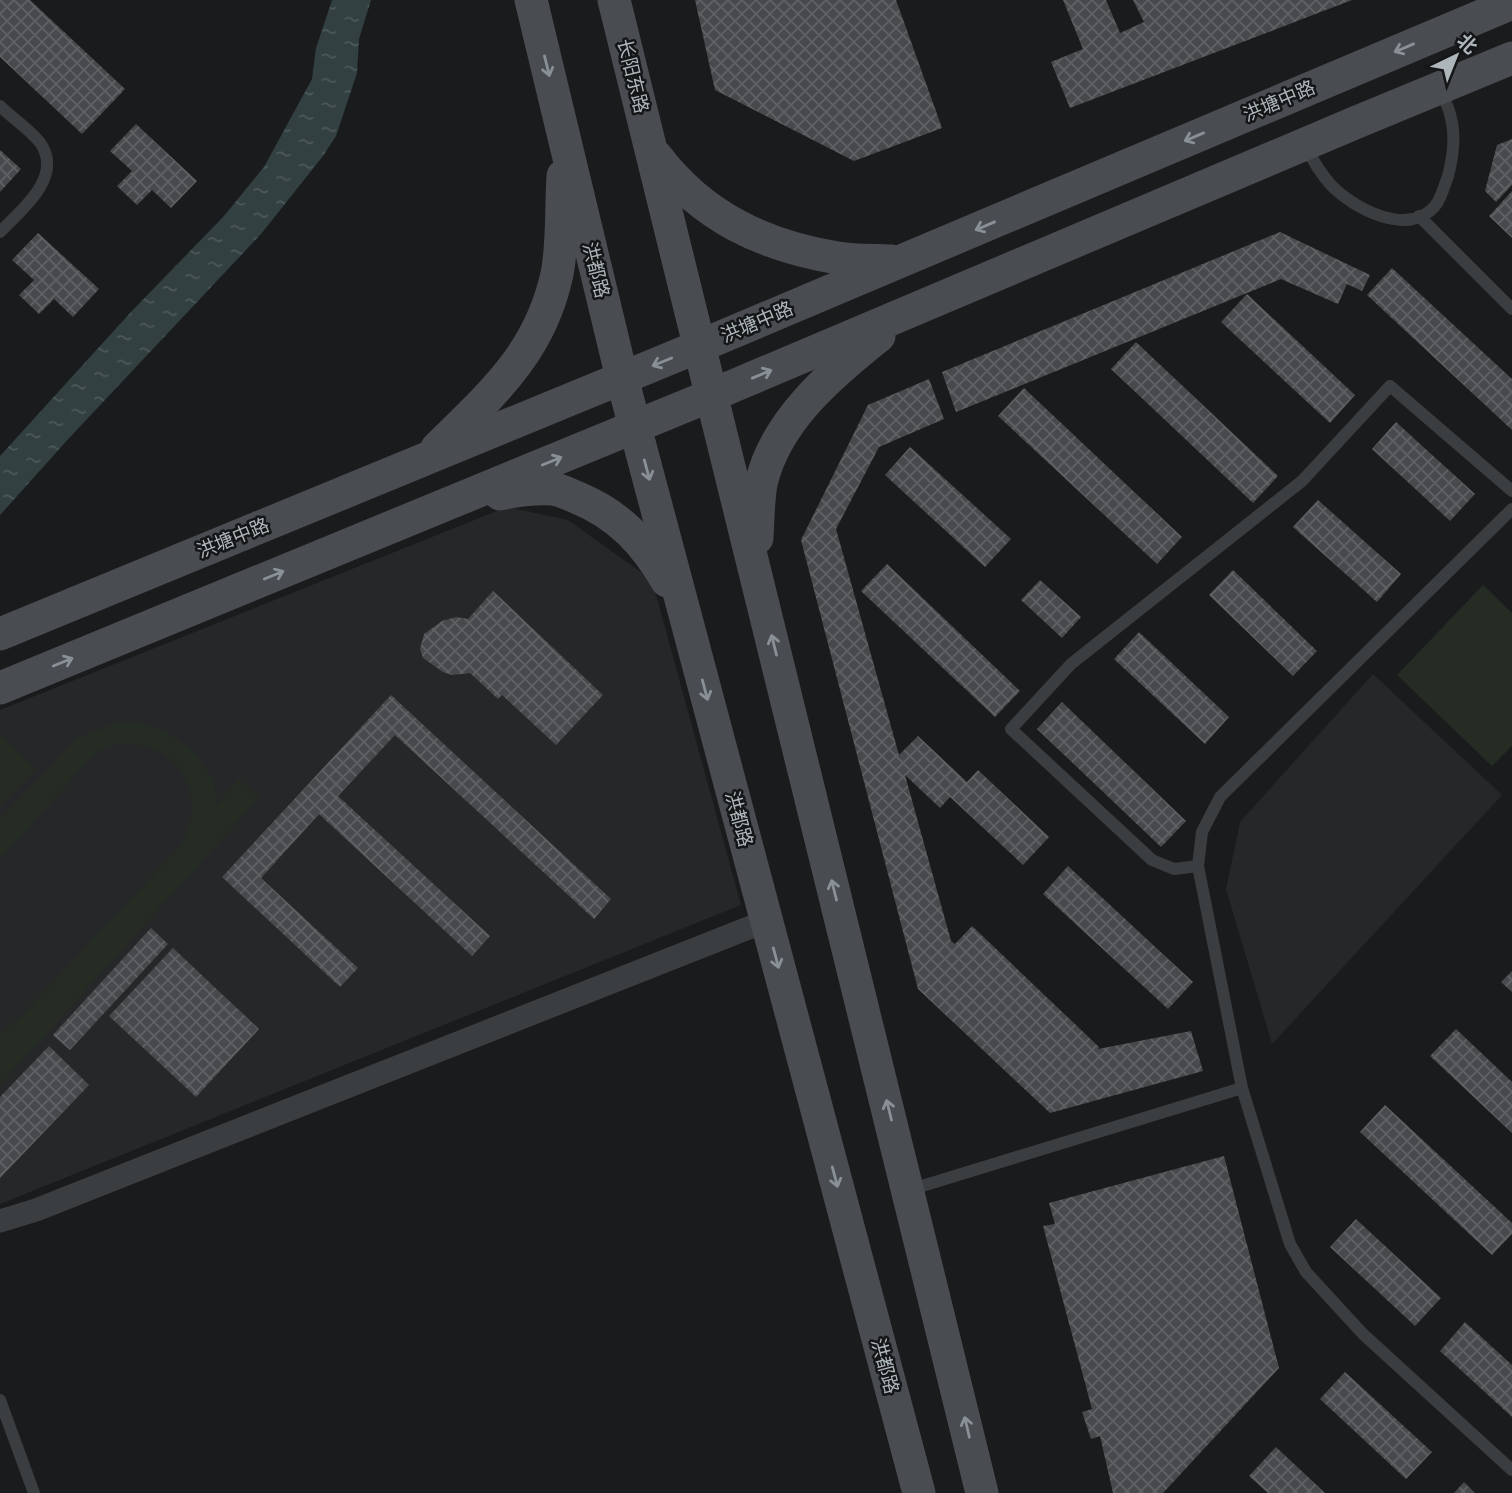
<svg xmlns="http://www.w3.org/2000/svg" width="1512" height="1493" font-family="'DM Sans','Noto Sans SC',sans-serif">
<style>
.built{fill:#262729}
.garden{fill:#252c24}
.water{fill:url(#water-ripples)}
.building{fill:url(#building-cross-hatch)}
.lines{fill:none;stroke-linecap:round;stroke-linejoin:round}
.lane{stroke:#3b3e41;stroke-width:12}
.street{stroke:#3b3e41;stroke-width:23}
.secondary{stroke:#494d51;stroke-width:33}
.oneway{stroke:#8a9196}
.labels{text-anchor:middle;dominant-baseline:central;stroke-width:5;stroke-linejoin:round;paint-order:stroke}
.street-label{font-size:19px;fill:#adb6bb;stroke:#151617}
</style>
<defs>
<pattern id="water-ripples" width="26" height="14" patternUnits="userSpaceOnUse" patternTransform="scale(1.75)"><rect width="26" height="14" fill="#324042"/><path d="M2 4q2-2 4 0t4 0M15 11q2-2 4 0t4 0" fill="none" stroke="#4d595b"/></pattern>
<pattern id="building-cross-hatch" width="8" height="8" patternUnits="userSpaceOnUse" patternTransform="scale(1.75)"><rect width="8" height="8" fill="#47494c"/><path d="M0 0l8 8M0 8l8-8" fill="none" stroke="#5f6164"/></pattern>
</defs>
<rect width="100%" height="100%" fill="#1a1b1c"/>
<!-- built -->
<g class="built">
<polygon points="507,507 568,520 652,580 741,905 0,1204 0,710"/>
<polygon points="1373,674 1502,795 1272,1044 1226,889 1240,822"/>
</g>
<!-- garden -->
<g class="garden">
<polygon points="1483,585 1512,613 1512,746 1492,766 1397,675"/>
<path d="M 116,723 C 123,723 131,722 138,723 C 174,728 219,766 216,805 L 239,779 L 259,798 L 0,1085 L 0,1034 L 21,1016 L 181,845 C 205,805 188,754 140,745 C 130,743 117,743 108,747 C 90,754 77,773 65,787 C 43,811 22,835 0,859 L 0,819 L 78,738 Z"/>
<polygon points="0,734 36,769 0,806"/>
</g>
<!-- water -->
<polygon class="water" points="332,0 371,0 359,39 357,73 336,136 323,156 261,234 71,436 0,515 0,456 130,313 224,216 264,167 312,79 316,48"/>
<!-- building -->
<g class="building">
<polygon points="0,0 30,0 125,89 82,134 0,57"/>
<polygon points="695,0 896,0 942,128 854,161 715,90"/>
<polygon points="1063,0 1106,0 1120,33 1144,22 1133,0 1352,0 1070,108 1051,62 1083,49"/>
<polygon points="136,124 197,181 171,208 152,190 137,205 117,186 132,171 110,151"/>
<polygon points="1512,139 1512,185 1496,202 1485,191 1497,145"/>
<polygon points="0,150 21,169 0,192"/>
<polygon points="1512,191 1512,238 1489,216"/>
<polygon points="1280,232 1370,275 1362,291 1347,284 1338,304 1281,279 956,412 942,372"/>
<polygon points="38,233 99,289 73,317 54,299 39,314 19,295 34,280 12,260"/>
<polygon points="1392,268 1512,379 1512,430 1367,295"/>
<polygon points="1247,294 1355,395 1330,423 1221,322"/>
<polygon points="1136,342 1278,476 1253,503 1111,369"/>
<polygon points="929,379 944,419 879,447 836,529 899,755 918,736 967,782 978,770 1049,837 1023,865 950,797 940,808 905,775 951,941 955,944 972,926 1099,1047 1098,1049 1191,1031 1203,1071 1050,1113 918,989 801,540 868,405"/>
<polygon points="1024,388 1182,537 1157,564 998,416"/>
<polygon points="1396,422 1475,494 1450,521 1372,449"/>
<polygon points="910,447 1011,539 985,567 885,475"/>
<polygon points="1318,500 1401,574 1377,602 1293,527"/>
<polygon points="887,564 1020,691 995,717 861,591"/>
<polygon points="1233,570 1317,651 1293,676 1209,595"/>
<polygon points="1040,580 1081,617 1062,638 1021,600"/>
<polygon points="493,591 603,695 556,745 502,695 498,699 470,673 452,675 443,672 423,658 420,649 424,634 442,621 456,617 468,619"/>
<polygon points="1139,632 1229,717 1205,744 1114,659"/>
<polygon points="391,695 611,899 594,919 395,735 338,796 490,936 472,956 319,814 261,878 358,968 340,987 222,877"/>
<polygon points="1062,702 1186,821 1161,847 1037,729"/>
<polygon points="1068,866 1193,982 1168,1009 1043,894"/>
<polygon points="151,928 168,944 70,1050 53,1035"/>
<polygon points="173,948 259,1029 196,1097 109,1016"/>
<polygon points="1512,971 1512,992 1501,982"/>
<polygon points="1456,1029 1512,1082 1512,1133 1430,1056"/>
<polygon points="49,1046 89,1085 0,1178 0,1097"/>
<polygon points="1385,1105 1512,1223 1512,1234 1492,1255 1360,1132"/>
<polygon points="1224,1156 1279,1368 1163,1493 1113,1493 1100,1436 1091,1439 1082,1412 1092,1409 1043,1226 1055,1224 1049,1203"/>
<polygon points="1356,1219 1441,1298 1415,1326 1330,1247"/>
<polygon points="1465,1322 1512,1365 1512,1417 1440,1351"/>
<polygon points="1345,1372 1432,1452 1406,1479 1320,1399"/>
<polygon points="1276,1447 1325,1493 1268,1493 1249,1476"/>
<polygon points="1464,1482 1475,1493 1454,1493"/>
</g>
<g class="lines">
<!-- lane -->
<g class="lane">
<path d="M 0,106 C 11,117 33,132 41,144 C 63,178 21,210 0,232"/>
<path d="M 1305,145 C 1312,159 1320,173 1331,185 C 1353,208 1408,238 1435,206 C 1441,199 1445,184 1448,176 C 1453,157 1456,138 1451,118 C 1449,108 1444,98 1440,88"/>
<polyline points="1419,216 1512,309"/>
<polyline points="1512,509 1220,797 1202,832 1198,866 1242,1088 1290,1244 1306,1272 1363,1334 1512,1470"/>
<polyline points="1198,866 1174,869 1152,860 1011,729 1071,664 1302,481 1390,386 1512,491"/>
<polyline points="909,1190 1242,1088"/>
<polyline points="0,1400 34,1493"/>
</g>
<!-- street -->
<polyline class="street" points="0,1221 36,1210 766,921"/>
<!-- secondary -->
<g class="secondary">
<polyline points="531,0 622,378 919,1493"/>
<polyline points="614,0 982,1493"/>
<path d="M 656,156 C 702,217 764,246 838,258 C 855,261 874,260 891,261"/>
<path d="M 437,448 C 492,394 540,353 557,274 C 563,244 561,207 563,176"/>
<path d="M 500,494 C 517,490 535,488 553,489 C 562,490 570,495 578,498 C 619,515 645,543 667,581"/>
<path d="M 757,538 C 758,520 758,501 761,484 C 775,421 831,374 879,336"/>
<polyline points="0,634 700,346 1512,3"/>
<polyline points="0,688 712,395 1357,122 1512,58"/>
</g>
</g>
<!-- one-way arrows -->
<defs><path id="oneway-shaft" d="M-6 0H5M1.5-3L5.5 0L1.5 3" fill="none" stroke-width="1.6" stroke-linecap="round" stroke-linejoin="round" transform="scale(1.75)"/></defs>
<g class="oneway">
<use href="#oneway-shaft" transform="translate(1404 48) rotate(157)"/>
<use href="#oneway-shaft" transform="translate(547 66) rotate(76)"/>
<use href="#oneway-shaft" transform="translate(1194 137) rotate(157)"/>
<use href="#oneway-shaft" transform="translate(985 226) rotate(157)"/>
<use href="#oneway-shaft" transform="translate(662 362) rotate(158)"/>
<use href="#oneway-shaft" transform="translate(762 374) rotate(-23)"/>
<use href="#oneway-shaft" transform="translate(552 461) rotate(-22)"/>
<use href="#oneway-shaft" transform="translate(647 470) rotate(75)"/>
<use href="#oneway-shaft" transform="translate(274 575) rotate(-22)"/>
<use href="#oneway-shaft" transform="translate(774 645) rotate(-104)"/>
<use href="#oneway-shaft" transform="translate(63 662) rotate(-22)"/>
<use href="#oneway-shaft" transform="translate(705 690) rotate(75)"/>
<use href="#oneway-shaft" transform="translate(834 890) rotate(-104)"/>
<use href="#oneway-shaft" transform="translate(776 958) rotate(75)"/>
<use href="#oneway-shaft" transform="translate(889 1110) rotate(-104)"/>
<use href="#oneway-shaft" transform="translate(835 1177) rotate(75)"/>
<use href="#oneway-shaft" transform="translate(967 1427) rotate(-103)"/>
</g>
<g class="labels">
<!-- street labels -->
<g class="street-label">
<text transform="translate(633 76) rotate(76)">长阳东路</text>
<text transform="translate(1279 101) rotate(-23)">洪塘中路</text>
<text transform="translate(596 270) rotate(76)">洪都路</text>
<text transform="translate(757 322) rotate(-23)">洪塘中路</text>
<text transform="translate(233 538) rotate(-22)">洪塘中路</text>
<text transform="translate(739 819) rotate(75)">洪都路</text>
<text transform="translate(885 1366) rotate(75)">洪都路</text>
</g>
</g>
<!-- north arrow -->
<g transform="translate(1456 56) rotate(43)" stroke="#151617" stroke-width="5" paint-order="stroke">
<path d="M0-5L12 26L0 18L-12 26Z" fill="#adb6bb"/>
<text y="-10" font-size="19" font-weight="bold" text-anchor="middle" fill="#adb6bb">北</text>
</g>
</svg>
